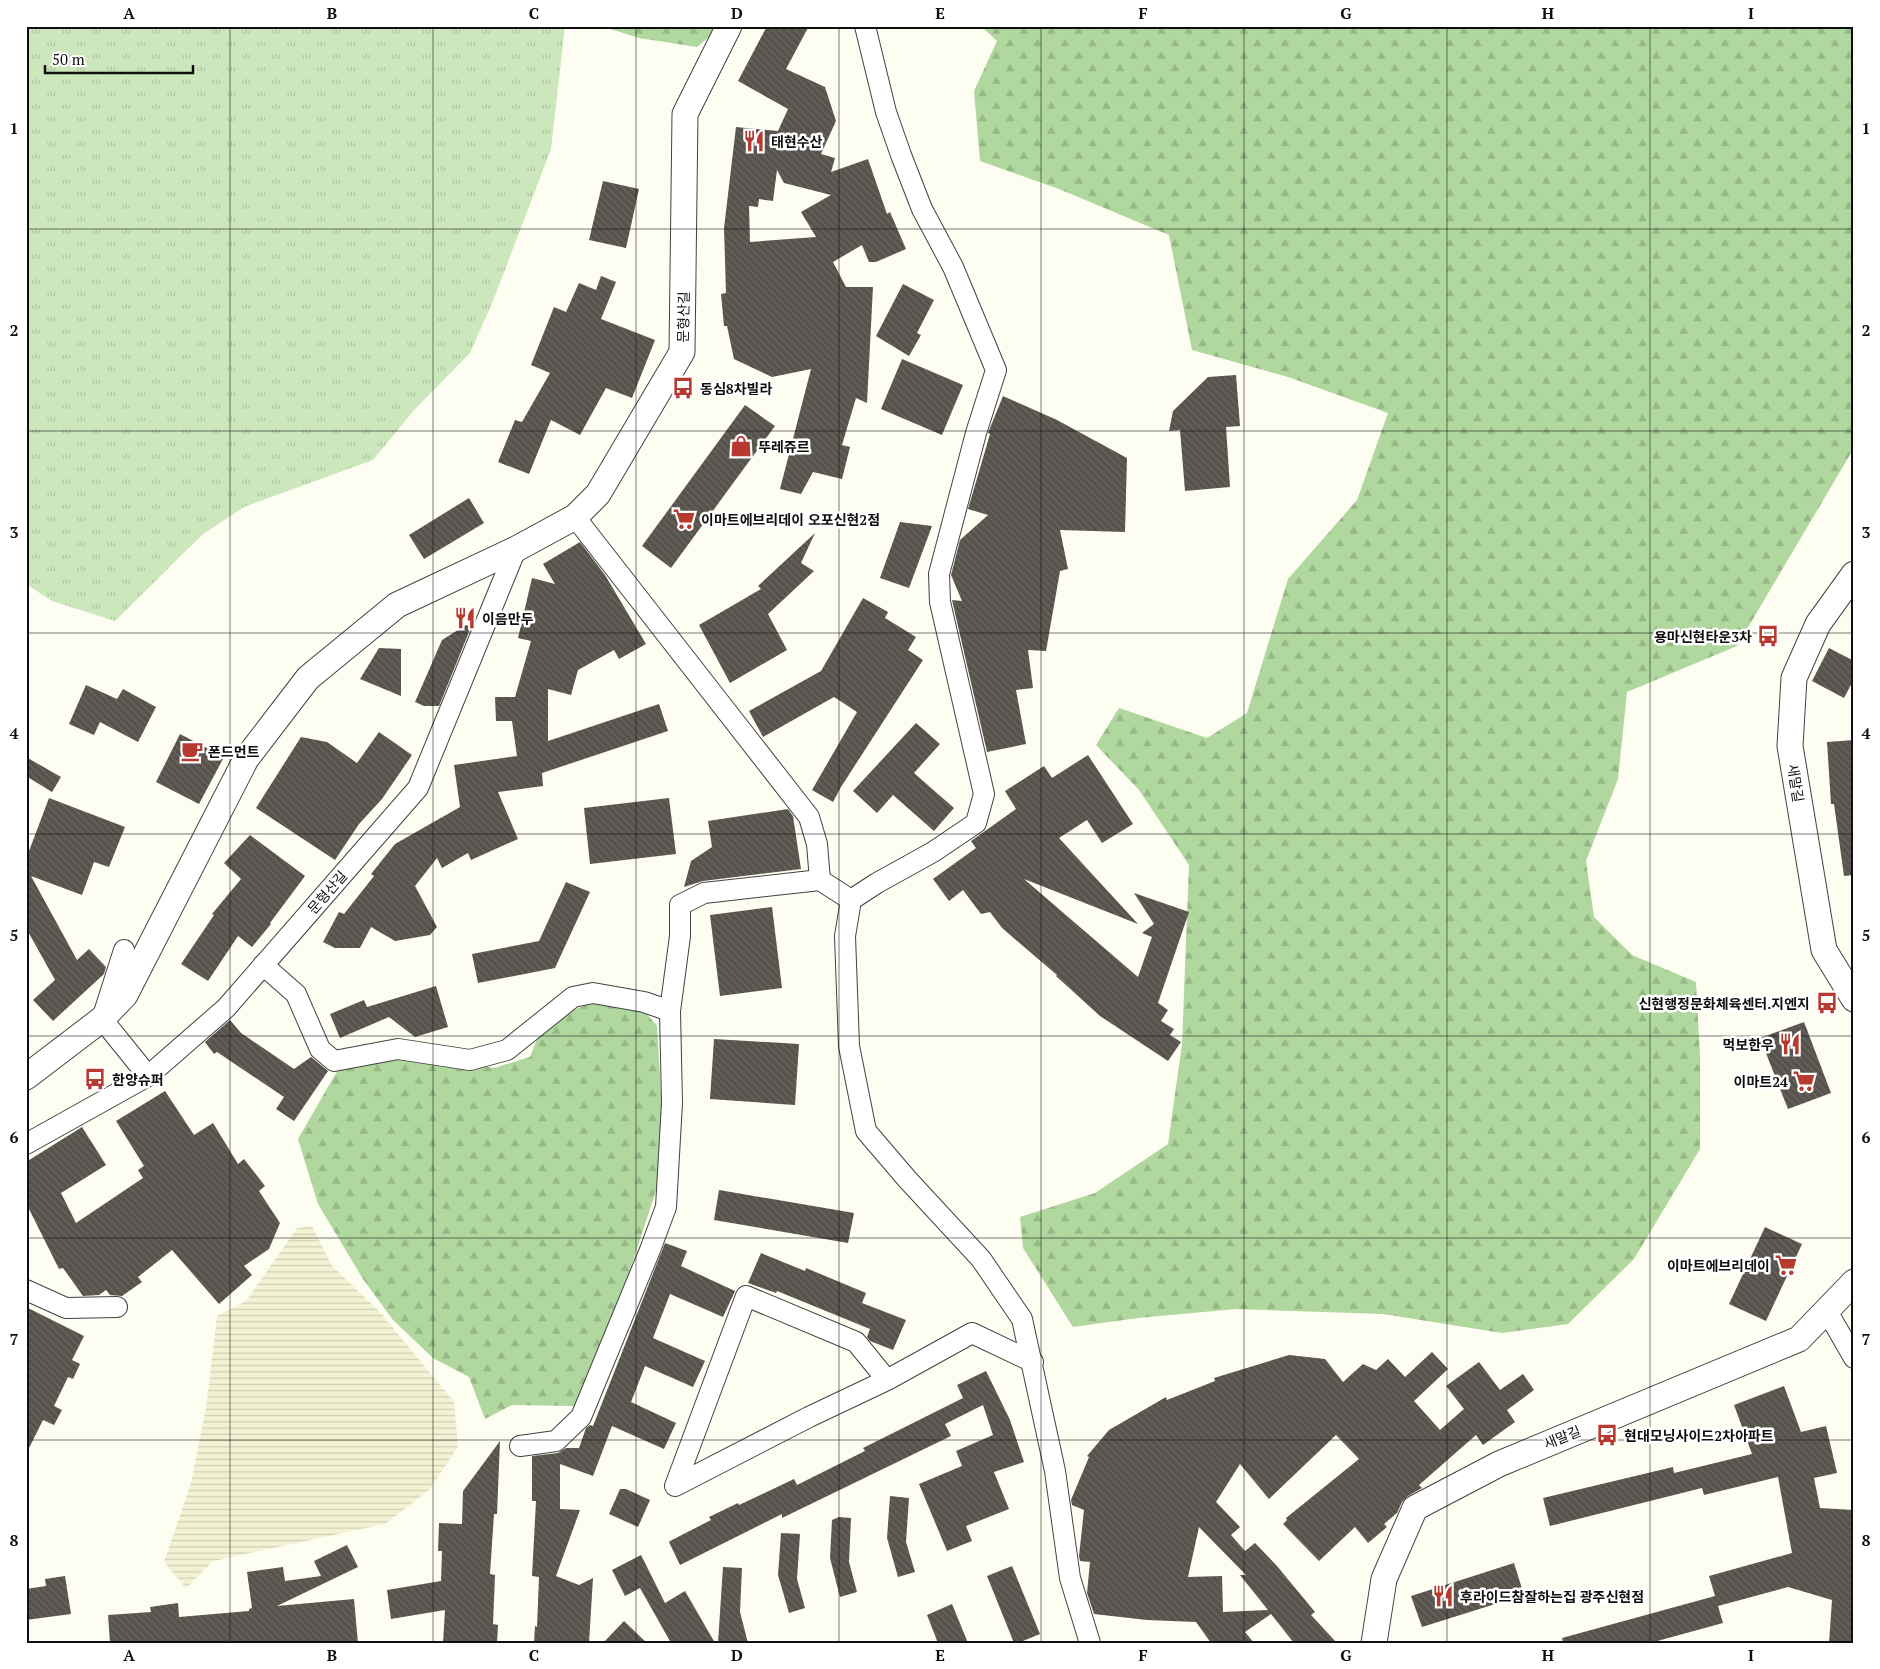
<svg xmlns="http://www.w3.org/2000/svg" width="1880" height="1669" font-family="'PT Serif','Noto Sans KR',serif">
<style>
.farmland{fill:url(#farmland-rules)}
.grass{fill:url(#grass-tufts)}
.forest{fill:url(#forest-firs)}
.building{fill:url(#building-back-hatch);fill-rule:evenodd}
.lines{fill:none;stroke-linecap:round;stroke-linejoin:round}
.minor-casing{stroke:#424242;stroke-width:22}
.tertiary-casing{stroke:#424242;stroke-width:27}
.minor{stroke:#fff;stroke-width:20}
.tertiary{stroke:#fff;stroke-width:25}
.grid{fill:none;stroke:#0f0f0f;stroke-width:1;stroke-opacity:0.55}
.labels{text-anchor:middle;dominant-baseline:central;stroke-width:5;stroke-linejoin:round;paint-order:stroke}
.poi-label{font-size:14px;font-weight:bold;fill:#0f0f0f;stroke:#fff;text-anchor:start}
.street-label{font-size:14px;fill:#0f0f0f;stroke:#fff}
.neatline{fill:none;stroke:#0f0f0f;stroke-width:2}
.grid-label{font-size:16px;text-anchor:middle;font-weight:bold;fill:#0f0f0f}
</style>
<defs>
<pattern id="farmland-rules" width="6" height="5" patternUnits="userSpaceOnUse" patternTransform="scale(1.25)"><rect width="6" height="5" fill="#f2f3d3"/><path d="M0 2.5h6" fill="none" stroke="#cecfb4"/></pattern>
<pattern id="grass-tufts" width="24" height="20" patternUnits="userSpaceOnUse" patternTransform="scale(1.25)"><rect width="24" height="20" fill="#cde7bd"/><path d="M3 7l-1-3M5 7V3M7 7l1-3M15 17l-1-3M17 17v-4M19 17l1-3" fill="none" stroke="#afc5a1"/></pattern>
<pattern id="forest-firs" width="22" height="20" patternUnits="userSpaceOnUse" patternTransform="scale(1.25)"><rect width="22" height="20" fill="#b0d79d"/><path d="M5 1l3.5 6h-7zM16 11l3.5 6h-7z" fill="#96b786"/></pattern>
<pattern id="building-back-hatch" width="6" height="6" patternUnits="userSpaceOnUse" patternTransform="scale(1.25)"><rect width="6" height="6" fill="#57524c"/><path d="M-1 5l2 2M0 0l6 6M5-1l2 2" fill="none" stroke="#6a6661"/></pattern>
</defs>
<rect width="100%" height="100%" fill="#fefdf2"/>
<!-- farmland -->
<polygon class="farmland" points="312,1226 332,1266 379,1311 454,1402 458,1447 429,1490 385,1524 213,1561 186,1588 164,1562 191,1483 206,1408 217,1316 246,1301 297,1228"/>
<!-- grass -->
<polygon class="grass" points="26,26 565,26 551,149 493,301 470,353 415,409 373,460 244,507 202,535 115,621 52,601 26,584"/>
<!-- forest -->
<g class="forest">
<polygon points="601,26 722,26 697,47 639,38"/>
<polygon points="981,26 1854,26 1854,448 1737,646 1627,692 1618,779 1586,861 1594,917 1632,955 1696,982 1700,1057 1700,1149 1634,1259 1568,1324 1502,1333 1383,1314 1236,1309 1138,1318 1073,1327 1023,1248 1020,1217 1095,1193 1168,1144 1182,1044 1189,865 1139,790 1096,745 1119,708 1207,738 1247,713 1288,579 1357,500 1388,413 1288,377 1192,350 1169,235 1059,189 980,161 974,91 997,41"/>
<polygon points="613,995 638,1003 657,1026 665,1163 601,1359 574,1406 512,1405 485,1419 469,1377 433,1358 393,1320 363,1279 318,1204 298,1139 343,1061 391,1058 452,1061 494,1068 530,1057 544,1021"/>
</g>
<!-- building -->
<g class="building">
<path d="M 767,26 L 809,26 L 786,69 L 825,87 L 836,121 L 821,154 L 835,158 L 831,172 L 868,159 L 887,214 L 890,212 L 906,249 L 876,262 L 869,262 L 862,245 L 833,262 L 846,287 L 873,287 L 867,403 L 856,398 L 842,445 L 850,447 L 842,479 L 813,472 L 801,494 L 780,489 L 811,369 L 772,377 L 734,359 L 727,326 L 724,326 L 721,294 L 726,293 L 724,228 L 736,127 L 778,131 L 788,109 L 738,81 ZM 777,170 L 784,183 L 831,195 L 801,212 L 816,237 L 750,242 L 749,206 L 758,207 L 759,199 L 773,201 Z"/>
<polygon points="603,181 639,189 626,248 589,240"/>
<polygon points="601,276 616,282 601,319 655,340 632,398 606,388 580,435 551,420 529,474 498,462 515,420 522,422 550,373 531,365 554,307 566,312 579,283 596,290"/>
<polygon points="903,284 934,300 917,333 921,335 909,356 876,336"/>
<polygon points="902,359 963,385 942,435 881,409"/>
<polygon points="1236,375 1240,426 1226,427 1230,487 1185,491 1180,430 1169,431 1173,411 1208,377"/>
<polygon points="1003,396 1057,420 1127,458 1125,532 1060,530 1068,569 1060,571 1046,651 1028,650 1033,688 1016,690 1026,744 987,752 952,600 962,601 951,575 960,540 988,515 968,509 990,434 988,433"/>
<polygon points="745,405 775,426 671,568 642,546"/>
<polygon points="469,498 484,523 424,559 409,535"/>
<polygon points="900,522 932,526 909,588 880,578"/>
<polygon points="815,533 801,563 814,571 768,614 787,650 730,683 699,625 761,589 758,586"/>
<polygon points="580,542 605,575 646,644 619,659 614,650 578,670 571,695 548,689 548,741 659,704 668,731 542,773 543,786 498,792 518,839 471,860 468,853 442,868 437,858 415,886 437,927 430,935 395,941 371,927 360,948 335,948 323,942 339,912 344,914 374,876 371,874 395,844 460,807 454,765 517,756 512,721 496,721 495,697 515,697 531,641 518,638 532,578 555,584 543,564"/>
<polygon points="863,598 888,612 885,618 916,637 908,650 923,660 841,787 833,802 812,790 857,712 834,697 763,737 749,711 821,671"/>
<polygon points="466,625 471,627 439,706 424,706 415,702 442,640"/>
<polygon points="379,648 401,649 401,696 360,679"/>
<polygon points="1829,648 1854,661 1854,679 1844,698 1812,681"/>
<polygon points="86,685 117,699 123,689 156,707 138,742 100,722 94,735 69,724"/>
<polygon points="916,723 940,744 914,773 954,808 934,831 893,795 877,813 853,791"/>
<polygon points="379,732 412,755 382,799 359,824 335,860 256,808 301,737 327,742 357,763"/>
<polygon points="180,734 224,757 199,804 156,782"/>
<polygon points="1854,740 1854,875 1844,876 1834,804 1831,804 1827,742"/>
<polygon points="1088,755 1133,824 1102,843 1087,820 1059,838 1138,924 1024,879 1138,977 1152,937 1142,933 1154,924 1134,893 1189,912 1158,1003 1168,1010 1161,1021 1174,1029 1170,1035 1181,1042 1168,1061 1100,1016 1056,976 1057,975 1002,928 990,912 981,914 963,890 949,901 933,879 976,848 971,841 1016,809 1005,791 1044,766 1052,778"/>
<polygon points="26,757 61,777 52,792 26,776"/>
<polygon points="49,798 125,827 109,867 94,862 82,895 31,876 77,960 89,949 106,967 104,974 53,1021 33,1000 55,980 26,928 26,859"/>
<polygon points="669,798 676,854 590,864 584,808"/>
<polygon points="788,809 793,816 801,869 703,881 684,887 691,861 712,847 708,821"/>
<polygon points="250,835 305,876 270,923 271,924 252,947 238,936 208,981 181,964 214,915 212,914 241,879 224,863"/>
<polygon points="566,882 590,892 555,968 478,983 472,954 539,941"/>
<polygon points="772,907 782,988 720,996 710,915"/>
<polygon points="436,986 448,1027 415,1037 389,1017 340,1038 330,1014 364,1000 367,1007"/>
<polygon points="230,1020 241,1033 294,1069 311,1057 328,1071 294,1121 276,1109 284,1097 217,1052 214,1054 205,1042"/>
<polygon points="1804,1022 1831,1093 1788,1109 1760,1038"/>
<polygon points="714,1039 799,1044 795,1105 710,1099"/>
<polygon points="165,1091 194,1135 213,1123 238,1164 244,1159 265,1186 259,1191 280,1223 269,1249 244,1266 252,1275 219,1304 172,1250 138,1277 142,1282 122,1296 110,1295 106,1290 99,1295 83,1296 63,1268 59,1269 26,1203 26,1162 82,1127 106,1165 61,1193 76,1223 143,1178 138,1170 144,1166 116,1121"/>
<polygon points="719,1190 854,1213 848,1243 714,1220"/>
<polygon points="1765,1227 1802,1244 1766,1321 1729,1304"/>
<polygon points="665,1243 687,1251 681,1266 735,1291 723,1317 670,1294 653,1338 705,1361 693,1387 645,1366 631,1402 676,1423 664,1449 612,1426 593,1476 560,1464 560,1509 580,1510 556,1576 579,1585 593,1578 589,1643 534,1643 535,1626 537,1627 539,1577 532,1576 536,1501 532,1501 532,1456 558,1453 566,1448 579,1448 586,1428 590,1425 593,1426"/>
<polygon points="761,1253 805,1271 806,1268 866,1293 862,1303 906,1320 893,1350 870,1341 867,1337 870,1329 777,1291 776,1293 748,1283"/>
<polygon points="26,1307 84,1336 72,1360 80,1364 73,1379 68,1377 54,1406 62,1410 54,1425 43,1420 26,1454"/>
<path d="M 1432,1352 L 1448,1369 L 1414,1401 L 1440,1430 L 1464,1409 L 1446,1386 L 1479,1362 L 1500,1390 L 1523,1374 L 1534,1390 L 1507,1410 L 1515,1422 L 1483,1445 L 1476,1435 L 1419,1485 L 1422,1488 L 1408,1496 L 1402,1502 L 1397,1513 L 1384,1524 L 1387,1527 L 1368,1543 L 1355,1527 L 1319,1561 L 1283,1524 L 1287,1520 L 1286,1518 L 1359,1459 L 1336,1435 L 1269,1499 L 1240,1464 L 1216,1502 L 1240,1527 L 1231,1535 L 1245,1551 L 1255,1543 L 1277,1566 L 1315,1612 L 1311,1615 L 1337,1643 L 1294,1643 L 1271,1614 L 1245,1632 L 1254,1643 L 1211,1643 L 1196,1622 L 1147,1620 L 1094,1614 L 1087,1593 L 1090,1562 L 1080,1561 L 1079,1556 L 1084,1510 L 1072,1505 L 1071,1500 L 1089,1457 L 1087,1456 L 1109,1430 L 1166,1397 L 1167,1400 L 1215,1381 L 1214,1378 L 1289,1355 L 1325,1359 L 1343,1382 L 1363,1364 L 1376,1370 L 1388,1359 L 1405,1377 ZM 1199,1527 L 1246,1575 L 1240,1575 L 1268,1610 L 1223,1612 L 1222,1576 L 1188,1577 Z"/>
<polygon points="986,1371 1010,1420 1024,1462 994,1472 1009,1509 966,1526 972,1541 947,1551 919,1484 962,1466 956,1451 993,1435 983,1405 945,1424 951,1436 782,1518 782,1514 680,1565 669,1542 670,1541 711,1520 709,1517 738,1503 739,1505 794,1479 797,1485 865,1451 863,1448 963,1398 957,1385"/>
<polygon points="1784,1386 1801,1432 1826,1426 1837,1473 1814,1478 1820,1508 1854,1510 1854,1611 1851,1643 1829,1643 1832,1600 1788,1587 1718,1606 1723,1623 1650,1643 1563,1643 1562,1638 1715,1596 1709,1576 1792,1553 1778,1477 1704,1495 1702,1488 1550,1526 1543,1498 1673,1467 1674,1473 1752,1454 1734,1405"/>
<polygon points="500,1441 497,1514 494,1514 490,1574 495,1575 493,1624 498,1625 497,1643 443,1643 445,1610 391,1619 387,1590 441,1581 442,1551 438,1551 439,1523 462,1524 463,1491"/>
<polygon points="620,1489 626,1489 650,1500 638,1527 609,1514"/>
<polygon points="890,1496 909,1498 906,1542 915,1572 898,1577 887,1538"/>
<polygon points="839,1517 851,1518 849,1562 857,1592 840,1597 830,1558 832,1520"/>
<polygon points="781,1533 800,1534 797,1579 805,1608 789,1613 778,1575"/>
<polygon points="347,1545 358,1567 277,1606 354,1599 358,1643 154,1643 154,1641 110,1643 108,1615 151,1612 150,1607 178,1603 179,1617 249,1611 249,1609 252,1608 247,1572 283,1567 285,1581 321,1576 314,1561"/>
<polygon points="641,1555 665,1603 685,1591 715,1643 671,1643 640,1588 625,1596 612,1570"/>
<polygon points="1514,1563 1524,1595 1422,1627 1411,1596"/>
<polygon points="1012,1566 1040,1634 1018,1643 1014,1643 987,1576"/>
<polygon points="723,1567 742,1568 740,1612 748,1643 718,1643"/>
<polygon points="65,1576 71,1614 26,1620 26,1589 46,1586 45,1579"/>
<polygon points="952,1604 968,1643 938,1643 927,1615"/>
<polygon points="624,1621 647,1643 603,1643"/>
</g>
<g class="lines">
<!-- minor casing -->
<g class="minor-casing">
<g id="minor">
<polyline points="865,26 886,112 901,155 922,209 953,267 996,370 976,433 939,574 940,602 984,794 976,823 933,852 877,883 851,900 845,936 849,1046 866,1131 907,1179 981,1259 1022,1319 1055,1471 1070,1578 1090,1643"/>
<polyline points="575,517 809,817 817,844 820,880"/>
<polyline points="124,950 102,1019 148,1076"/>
<polyline points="263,965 296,994 320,1049 334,1061 398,1049 470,1060 507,1050 573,997 593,993 644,1002 670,1011"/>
<polyline points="26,1144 148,1076 226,1008 418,788 516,549"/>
<polyline points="26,1290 66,1308 117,1307"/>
<polyline points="1827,1311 1854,1358"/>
<polyline points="887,1380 856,1342 746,1296 675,1486 809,1417 887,1380 972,1333 1033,1362"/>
<polyline points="520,1446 556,1441 581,1417 650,1250 666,1207 672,1103 670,1011 680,936 680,905 704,893 820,880 851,900"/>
</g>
</g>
<!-- tertiary casing -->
<g class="tertiary-casing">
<g id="tertiary">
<polyline points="1854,574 1818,624 1794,678 1790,746 1824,950 1854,999"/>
<polyline points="26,1077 102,1019 125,995 246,759 308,678 397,605 516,549 575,517 598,494 682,352 685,114 729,26"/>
<polyline points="1374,1643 1384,1579 1415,1508 1499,1464 1799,1339 1854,1282"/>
</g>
</g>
<!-- minor -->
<use href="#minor" class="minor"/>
<!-- tertiary -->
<use href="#tertiary" class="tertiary"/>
</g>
<!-- grid -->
<path class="grid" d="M 230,26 L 230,1643M 433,26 L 433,1643M 636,26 L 636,1643M 839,26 L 839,1643M 1041,26 L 1041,1643M 1244,26 L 1244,1643M 1447,26 L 1447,1643M 1650,26 L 1650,1643M 26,229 L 1854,229M 26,431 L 1854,431M 26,633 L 1854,633M 26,834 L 1854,834M 26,1036 L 1854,1036M 26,1238 L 1854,1238M 26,1440 L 1854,1440"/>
<!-- icons -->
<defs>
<g id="restaurant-bare" transform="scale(1.725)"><path d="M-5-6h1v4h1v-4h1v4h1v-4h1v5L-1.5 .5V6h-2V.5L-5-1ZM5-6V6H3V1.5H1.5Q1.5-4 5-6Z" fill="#b63a2f" stroke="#fff" stroke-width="2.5" paint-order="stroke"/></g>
<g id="bus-bare" transform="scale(1.725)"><path d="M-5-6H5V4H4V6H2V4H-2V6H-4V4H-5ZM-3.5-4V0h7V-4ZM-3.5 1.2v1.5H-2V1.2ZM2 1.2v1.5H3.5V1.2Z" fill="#b63a2f" stroke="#fff" stroke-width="2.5" paint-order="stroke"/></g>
<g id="shop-bare" transform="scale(1.725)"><path d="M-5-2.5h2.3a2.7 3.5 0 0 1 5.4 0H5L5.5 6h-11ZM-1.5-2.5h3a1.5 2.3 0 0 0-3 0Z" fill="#b63a2f" stroke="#fff" stroke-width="2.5" paint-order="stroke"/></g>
<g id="supermarket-bare" transform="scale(1.725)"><path d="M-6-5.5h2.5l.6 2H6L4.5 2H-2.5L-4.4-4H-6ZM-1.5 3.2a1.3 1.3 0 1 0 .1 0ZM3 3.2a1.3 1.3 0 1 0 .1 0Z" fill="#b63a2f" stroke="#fff" stroke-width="2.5" paint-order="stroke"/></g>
<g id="cafe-bare" transform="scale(1.725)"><path d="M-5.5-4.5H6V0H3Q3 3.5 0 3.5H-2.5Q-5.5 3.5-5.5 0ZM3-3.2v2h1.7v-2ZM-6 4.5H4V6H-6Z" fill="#b63a2f" stroke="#fff" stroke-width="2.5" paint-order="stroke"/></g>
</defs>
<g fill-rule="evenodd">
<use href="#restaurant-bare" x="754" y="141"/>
<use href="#bus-bare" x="683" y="388"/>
<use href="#shop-bare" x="741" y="446"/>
<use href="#supermarket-bare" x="684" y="519"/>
<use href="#restaurant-bare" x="465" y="618"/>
<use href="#bus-bare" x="1768" y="636"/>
<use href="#cafe-bare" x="192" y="751"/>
<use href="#bus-bare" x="1827" y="1003"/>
<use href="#restaurant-bare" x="1790" y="1044"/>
<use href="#bus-bare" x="95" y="1079"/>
<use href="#supermarket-bare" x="1804" y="1081"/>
<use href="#supermarket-bare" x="1786" y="1265"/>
<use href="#bus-bare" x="1607" y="1435"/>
<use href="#restaurant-bare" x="1443" y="1596"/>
</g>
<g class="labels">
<!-- poi labels -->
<g class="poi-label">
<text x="771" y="141">태현수산</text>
<text x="700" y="388">동심8차빌라</text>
<text x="758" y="446">뚜레쥬르</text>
<text x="701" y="519">이마트에브리데이 오포신현2점</text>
<text x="482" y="618">이음만두</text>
<text x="1752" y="636" text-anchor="end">용마신현타운3차</text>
<text x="208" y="751">폰드먼트</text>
<text x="1810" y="1003" text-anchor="end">신현행정문화체육센터.지엔지</text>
<text x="1774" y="1044" text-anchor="end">먹보한우</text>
<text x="112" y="1079">한양슈퍼</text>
<text x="1788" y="1081" text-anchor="end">이마트24</text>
<text x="1770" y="1265" text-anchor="end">이마트에브리데이</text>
<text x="1624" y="1435">현대모닝사이드2차아파트</text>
<text x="1460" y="1596">후라이드참잘하는집 광주신현점</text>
</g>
<!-- street labels -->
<g class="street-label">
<text transform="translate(683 317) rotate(-89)">문형산길</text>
<text transform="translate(1796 783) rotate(81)">새말길</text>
<text transform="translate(327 892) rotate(-49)">문형산길</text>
<text transform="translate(1562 1437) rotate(-22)">새말길</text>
</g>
</g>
<!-- border -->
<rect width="1880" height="1669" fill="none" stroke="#ffffff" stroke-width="55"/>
<!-- scale -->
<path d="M45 65v8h148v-8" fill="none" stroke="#0f0f0f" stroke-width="2.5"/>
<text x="52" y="65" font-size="15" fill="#0f0f0f" stroke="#ffffff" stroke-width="4" paint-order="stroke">50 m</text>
<rect x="28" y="28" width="1824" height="1614" class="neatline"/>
<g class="grid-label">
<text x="129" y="19">A</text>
<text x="332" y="19">B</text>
<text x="534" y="19">C</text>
<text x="737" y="19">D</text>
<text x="940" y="19">E</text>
<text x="1143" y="19">F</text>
<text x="1346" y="19">G</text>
<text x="1548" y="19">H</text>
<text x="1751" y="19">I</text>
<text x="14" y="134">1</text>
<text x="1866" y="134">1</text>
<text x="14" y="336">2</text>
<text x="1866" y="336">2</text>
<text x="14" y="538">3</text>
<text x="1866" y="538">3</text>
<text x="14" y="739">4</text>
<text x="1866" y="739">4</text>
<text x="14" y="941">5</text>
<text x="1866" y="941">5</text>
<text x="14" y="1143">6</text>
<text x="1866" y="1143">6</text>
<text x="14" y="1345">7</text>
<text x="1866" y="1345">7</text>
<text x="14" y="1546">8</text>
<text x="1866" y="1546">8</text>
<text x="129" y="1661">A</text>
<text x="332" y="1661">B</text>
<text x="534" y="1661">C</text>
<text x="737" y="1661">D</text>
<text x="940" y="1661">E</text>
<text x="1143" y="1661">F</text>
<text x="1346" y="1661">G</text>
<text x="1548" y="1661">H</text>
<text x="1751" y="1661">I</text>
</g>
</svg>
